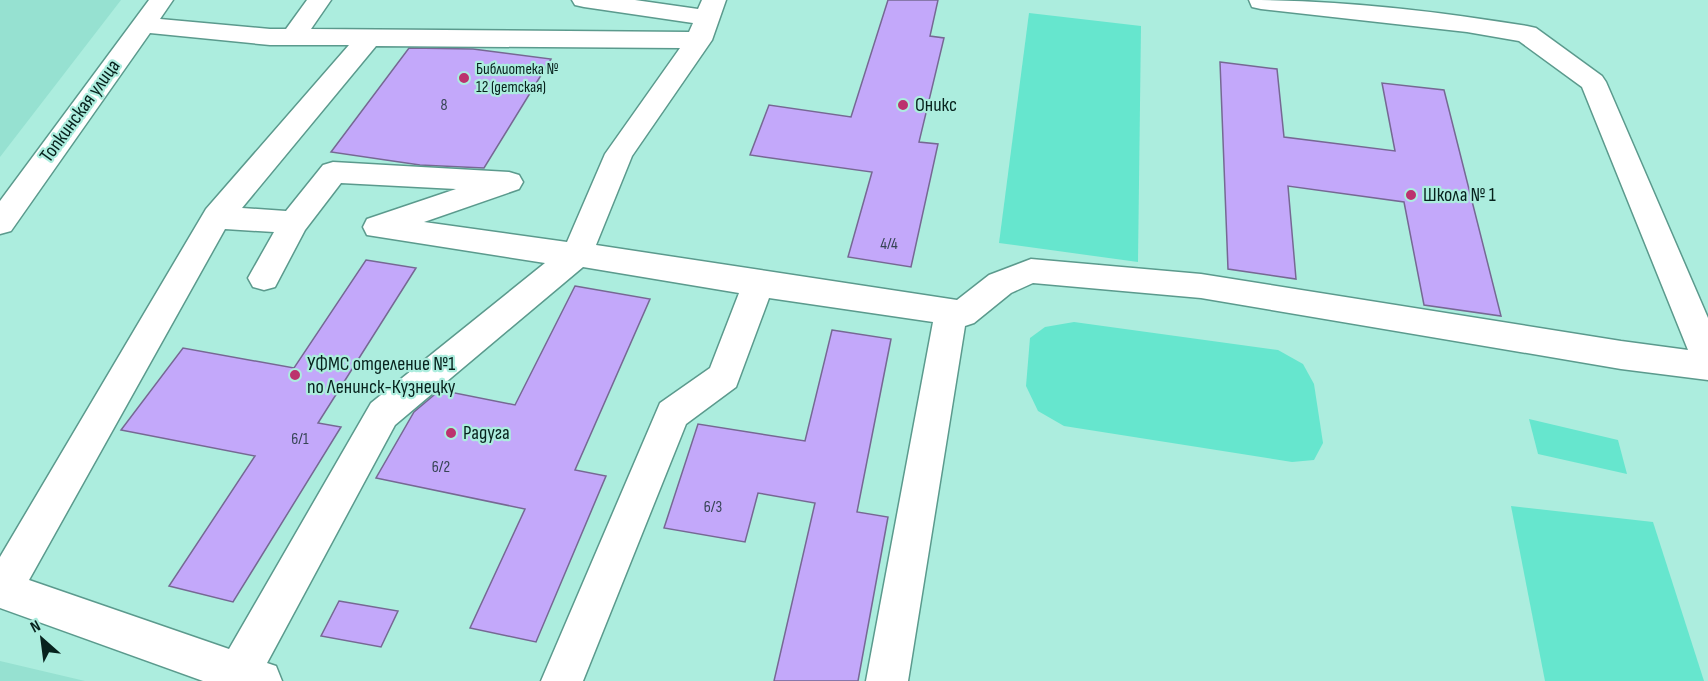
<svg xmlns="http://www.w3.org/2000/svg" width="1708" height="681" font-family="'Sofia Sans Condensed',sans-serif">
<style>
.built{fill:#96e1d1}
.green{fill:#66e6ce}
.building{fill:#c3a8fa;stroke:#766893;stroke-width:1.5}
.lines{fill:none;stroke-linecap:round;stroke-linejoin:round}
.minor-casing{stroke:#5b9a8d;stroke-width:3}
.minor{fill:#fff;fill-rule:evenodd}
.poi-dot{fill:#bc326d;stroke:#acedde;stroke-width:2}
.labels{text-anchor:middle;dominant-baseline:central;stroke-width:4.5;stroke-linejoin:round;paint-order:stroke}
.far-poi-label{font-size:16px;fill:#07221d;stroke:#acedde;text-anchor:start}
.number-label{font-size:16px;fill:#364454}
.poi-label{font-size:20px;fill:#07221d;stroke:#acedde;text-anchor:start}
.street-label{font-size:20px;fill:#07221d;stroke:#acedde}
</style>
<rect width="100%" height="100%" fill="#acedde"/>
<!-- built -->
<g class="built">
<polygon points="0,0 121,0 0,157"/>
<polygon points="0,661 85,681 0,681"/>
</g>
<!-- green -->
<g class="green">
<polygon points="1029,13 1141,26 1138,262 999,243"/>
<polygon points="1074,322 1278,350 1303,364 1314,384 1323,443 1314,460 1292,462 1064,426 1038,411 1026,386 1030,338 1045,327"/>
<polygon points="1529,419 1618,440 1627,474 1538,454"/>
<polygon points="1511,506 1653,522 1704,681 1545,681"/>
</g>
<!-- building -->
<g class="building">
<polygon points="888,0 938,0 930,36 944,38 919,142 938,144 911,267 848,257 872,172 750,155 769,105 851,117"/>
<polygon points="409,48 473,49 551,59 484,168 420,165 331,152"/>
<polygon points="1220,62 1277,69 1284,137 1395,151 1382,83 1444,90 1501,316 1424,305 1404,202 1288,186 1296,279 1228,269"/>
<polygon points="366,260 416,268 318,423 341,427 233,602 169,586 255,456 121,430 183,348 294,368"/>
<polygon points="575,286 650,299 575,470 606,476 536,642 470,628 525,509 376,478 414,412 440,390 515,405"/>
<polygon points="832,330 891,339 857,512 888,517 858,681 774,681 815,503 758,493 745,542 664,528 698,424 805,441"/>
<polygon points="339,601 398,611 381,647 321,636"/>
</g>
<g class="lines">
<!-- minor casing -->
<g class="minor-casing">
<path id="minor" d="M 149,0 L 173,0 L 160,19 L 270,29 L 286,29 L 307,0 L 331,0 L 311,29 L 689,32 L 693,23 L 584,7 L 575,5 L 572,0 L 635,0 L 698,9 L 702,0 L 726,0 L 712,40 L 632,156 L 596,245 L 957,300 L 989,275 L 1031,259 L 1201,274 L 1621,341 L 1688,350 L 1582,87 L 1519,41 L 1467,32 L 1261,9 L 1252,7 L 1249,0 C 1342,0 1435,11 1527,26 L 1536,28 L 1602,76 L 1606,82 L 1708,318 L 1708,380 L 1621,369 L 1201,298 L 1033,283 L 1011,293 L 974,323 L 965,326 L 908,681 L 866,681 L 933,322 L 769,298 L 736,387 L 686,424 L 583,681 L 541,681 L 660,403 L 710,368 L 739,293 L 583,267 L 395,425 L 267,663 L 276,666 L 282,681 L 203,681 L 0,608 L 0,557 L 206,209 L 349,45 L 270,45 L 150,33 L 11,231 L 0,234 L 0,201 ZM 376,46 L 680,48 L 605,154 L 567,242 L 424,222 L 519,189 L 523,182 L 519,175 L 509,172 L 333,162 L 323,165 L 286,211 L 242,208 ZM 341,183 L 456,189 L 367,219 L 363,227 L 367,235 L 545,263 L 371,403 L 229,649 L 29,580 L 225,229 L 274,232 L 248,278 L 253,287 L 264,290 L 275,287 L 305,230 Z"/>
</g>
<!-- minor -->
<use href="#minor" class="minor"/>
</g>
<!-- markers -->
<g class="poi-dot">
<circle cx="464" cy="78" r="6"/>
<circle cx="903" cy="105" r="6"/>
<circle cx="1411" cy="195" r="6"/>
<circle cx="295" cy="375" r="6"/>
<circle cx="451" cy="433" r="6"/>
</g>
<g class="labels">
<!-- far-poi labels -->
<g class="far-poi-label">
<text x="476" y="69">Библиотека №<tspan x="476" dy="18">12 (детская)</tspan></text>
</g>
<!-- number labels -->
<g class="number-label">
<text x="444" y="105">8</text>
<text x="889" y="244">4/4</text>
<text x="300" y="439">6/1</text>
<text x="441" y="467">6/2</text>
<text x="713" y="507">6/3</text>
</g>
<!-- poi labels -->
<g class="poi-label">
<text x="915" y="105">Оникс</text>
<text x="1423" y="195">Школа № 1</text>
<text x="307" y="364">УФМС отделение №1<tspan x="307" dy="23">по Ленинск-Кузнецку</tspan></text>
<text x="463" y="433">Радуга</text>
</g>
<!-- street labels -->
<g class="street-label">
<text transform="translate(80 111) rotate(-54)">Топкинская улица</text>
</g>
</g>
<!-- north arrow -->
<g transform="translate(42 639) rotate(332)" stroke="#acedde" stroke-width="4.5" paint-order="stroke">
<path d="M0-4.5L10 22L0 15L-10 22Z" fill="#07221d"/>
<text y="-9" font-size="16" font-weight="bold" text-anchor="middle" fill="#07221d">N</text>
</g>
</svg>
